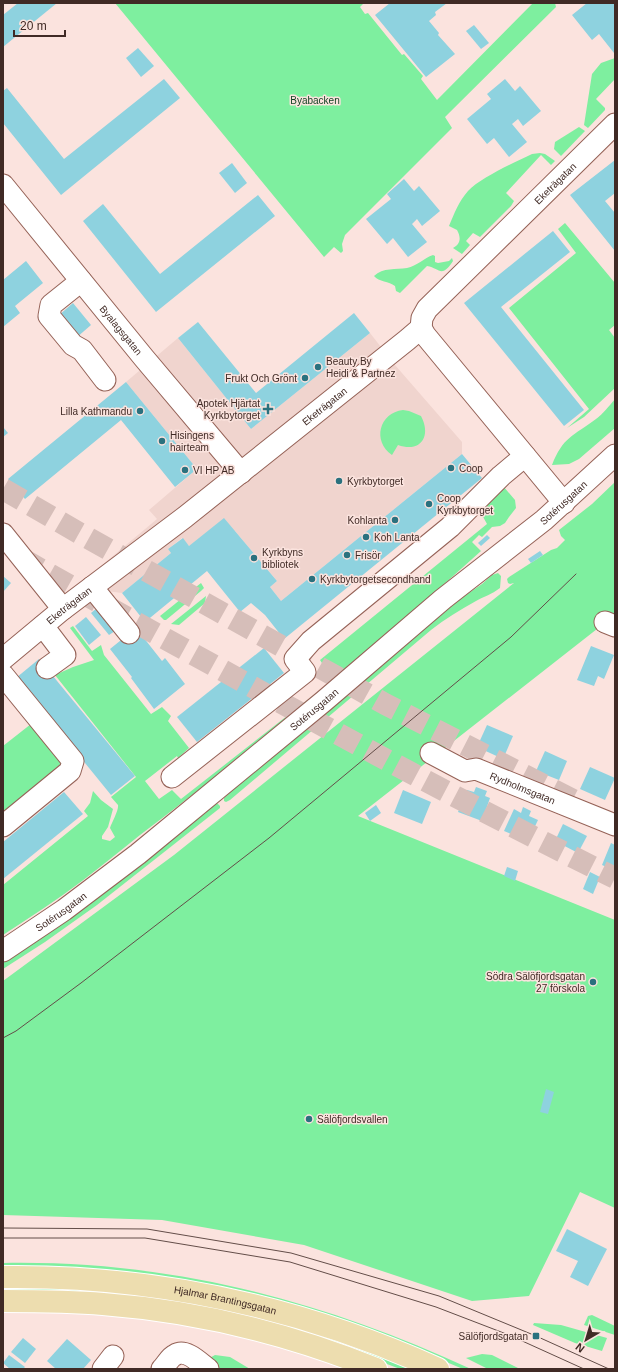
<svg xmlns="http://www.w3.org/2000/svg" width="618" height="1372" font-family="Helvetica,sans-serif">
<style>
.built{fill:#f0d4ce}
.green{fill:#7eef9f}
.building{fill:#8ed2df}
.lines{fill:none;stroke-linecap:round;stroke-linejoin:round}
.highway-tunnel{stroke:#d6beb9;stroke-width:22;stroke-dasharray:22 11;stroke-linecap:butt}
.minor-casing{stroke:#956257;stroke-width:23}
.major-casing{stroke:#fff;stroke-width:24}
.minor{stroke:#fff;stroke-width:21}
.major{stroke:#edddaf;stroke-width:22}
.tram{stroke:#634d48;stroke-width:1}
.poi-dot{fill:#2a717e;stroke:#fbe3de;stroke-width:1.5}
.labels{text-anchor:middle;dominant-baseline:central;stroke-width:3;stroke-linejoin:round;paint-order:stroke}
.park-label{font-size:10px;fill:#0c3f1f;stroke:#fbe3de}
.street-label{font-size:10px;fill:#402a25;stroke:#fbe3de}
.poi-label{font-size:10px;fill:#402a25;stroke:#fbe3de;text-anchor:start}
</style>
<rect width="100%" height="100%" fill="#fbe3de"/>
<!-- built -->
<polygon class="built" points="370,333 395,365 462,442 462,454 281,601 270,587 277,581 235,531 189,546 182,538 168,549 171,553 122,593 76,587 157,519 149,510 197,469 126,382 178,338 251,429"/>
<!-- green -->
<g class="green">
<polygon points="115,3 364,3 360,7 365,14 368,13 402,55 404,54 423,76 421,79 437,100 533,3 555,3 556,7 445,117 452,128 345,235 342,244 343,251 341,253 334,247 324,257"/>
<polygon points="615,58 615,79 596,99 605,108 605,110 588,128 584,125 592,74 601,63"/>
<polygon points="579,127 585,131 561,156 554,149 555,142"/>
<path d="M 540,153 L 545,154 L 555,161 L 551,165 L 541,155 L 506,193 L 514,201 L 511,206 L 480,237 L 473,233 L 466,241 L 470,245 L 462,254 L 453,248 C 461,244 461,237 457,230 L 449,226 C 454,214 459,201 468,191 C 480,178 515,162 532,154 Z"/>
<polygon points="565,223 615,283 615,325 609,330 615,338 615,388 584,417 567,428 589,409 509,308 576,253 558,229"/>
<path d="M 433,255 L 435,256 L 435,262 L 438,263 L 449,261 L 452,258 L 453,261 C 441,279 440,268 427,266 L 400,293 L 396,291 L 395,286 C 389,281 379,282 374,276 C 383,267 396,270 407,268 C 417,266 424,258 433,255 Z"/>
<path d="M 615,399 L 615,428 L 579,459 L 569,464 L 552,465 C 563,437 573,436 596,419 C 603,414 609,406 615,399 Z"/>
<path d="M 403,410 L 409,411 L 421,416 C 432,437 420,453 398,445 L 392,455 C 372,441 379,413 403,410 Z"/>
<polygon points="615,482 615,629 597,629 358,816 615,920 615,1208 580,1192 529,1296 472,1301 304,1245 162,1220 3,1215 3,981 174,855 514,583 510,584 508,583 507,579 509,577 551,550 557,548 565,540 561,536 559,530 592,504"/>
<path d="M 503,486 L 515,500 L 516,508 L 509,517 L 505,523 L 500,526 L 492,527 L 482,537 L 479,535 L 472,542 L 481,551 C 371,650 258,746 140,835 C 121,850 102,866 82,881 C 57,900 30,917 3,935 L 3,885 L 88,816 L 84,811 L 90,803 L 93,791 L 101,800 L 113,809 L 108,827 L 102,836 L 102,839 L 110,841 L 115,837 L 110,828 C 112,822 119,810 118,805 L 111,797 L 136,777 L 55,675 L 73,667 L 94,660 L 70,628 L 73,626 L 92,651 L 101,645 L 104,655 L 151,714 L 162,707 L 171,716 L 168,721 L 189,748 L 178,758 L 177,756 L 145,781 L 159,799 L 172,790 L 181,799 L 333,680 L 320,660 L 487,524 L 482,515 L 490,500 Z"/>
<path d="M 498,573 L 501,576 L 500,588 C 491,595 485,596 476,601 C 460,610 445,619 431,630 L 230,800 L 226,802 L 224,801 L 224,798 L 246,778 L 441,612 L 482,584 L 492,575 Z"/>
<polygon points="201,583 204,588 201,591 166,620 164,620 160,616"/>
<polygon points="206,596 205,603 179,625 171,624"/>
<polygon points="31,724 66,762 60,765 58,774 3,824 3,746"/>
<polygon points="217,803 220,806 220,808 97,905 45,942 3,969 3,960"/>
<path d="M 3,1263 C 170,1260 321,1300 471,1369 L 463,1369 L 377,1333 L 3,1268 Z"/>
<polygon points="3,1286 89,1289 183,1299 296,1326 416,1369 400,1369 324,1340 3,1291"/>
<polygon points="592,1315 615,1326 615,1335 584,1325 588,1316"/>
<polygon points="534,1323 561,1325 607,1338 602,1351 575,1343 533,1325"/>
<polygon points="482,1354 492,1355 520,1369 488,1369 466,1358"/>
<polygon points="215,1355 230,1357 250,1369 218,1369 206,1360"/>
</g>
<!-- building -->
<g class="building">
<polygon points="18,3 57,3 3,47 3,15"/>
<polygon points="390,3 447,3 435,12 436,15 429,21 439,33 438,35 455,54 426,77 375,15"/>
<polygon points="587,3 615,3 614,53 599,34 592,40 572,15"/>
<polygon points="474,25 489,43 481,49 466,31"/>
<polygon points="138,48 154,66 141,77 126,58"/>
<polygon points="164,79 180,98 61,195 3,123 3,91 7,88 64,159"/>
<polygon points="505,79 515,91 520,86 541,111 523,126 518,119 512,124 527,142 509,157 494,138 487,144 467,119 491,99 487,94"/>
<polygon points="615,160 615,193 605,201 615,213 615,251 570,195"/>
<polygon points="232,163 247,183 235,193 219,173"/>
<polygon points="404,179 414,191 419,186 440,211 422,226 417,219 412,224 427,242 408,257 393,238 387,244 366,219 391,199 387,194"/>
<polygon points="258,195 275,216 156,312 83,221 103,204 160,274"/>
<polygon points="553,231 570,252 501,307 584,410 564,426 464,303"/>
<polygon points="26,261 43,283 15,306 20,313 3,327 3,280"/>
<polygon points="73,303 91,325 76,338 58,316"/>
<polygon points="354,313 370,333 251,429 178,338 198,322 256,393"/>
<polygon points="126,382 197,469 175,487 121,420 25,499 8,479"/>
<polygon points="3,427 8,433 3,437"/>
<polygon points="462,454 482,478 284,639 265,615 251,603 240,612 207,571 145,622 122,593 171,553 168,549 183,538 189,546 224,518 277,581 270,587 281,601"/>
<polygon points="487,535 490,538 481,546 478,543"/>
<polygon points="540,551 543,555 531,563 528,559"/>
<polygon points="3,576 11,583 3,592"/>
<polygon points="97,608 115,631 109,635 91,613"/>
<polygon points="86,617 101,635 89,645 75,626"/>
<polygon points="136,628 162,661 165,658 185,684 154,709 131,678 132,677 110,649"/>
<polygon points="591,646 614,655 604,679 598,676 594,686 577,680"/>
<polygon points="264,648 284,673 197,742 177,717"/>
<polygon points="39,659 135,776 111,795 16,678"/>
<polygon points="487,725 513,736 503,759 477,747"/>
<polygon points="545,751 567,761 559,780 536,771"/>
<polygon points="590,767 615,778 605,800 580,789"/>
<polygon points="476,787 487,791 485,796 490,798 482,821 458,812 467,790 474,792"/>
<polygon points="403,790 431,802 422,824 394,813"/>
<polygon points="64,792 83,814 3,879 3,842"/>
<polygon points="376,805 381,813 370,821 365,813"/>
<polygon points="523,807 531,811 529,816 538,820 528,841 504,831 514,809 521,813"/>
<polygon points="563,824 587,836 578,853 555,841"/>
<polygon points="611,843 615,845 615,871 602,865"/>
<polygon points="507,867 518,871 515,881 504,876"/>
<polygon points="590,872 600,877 593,894 583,889"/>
<polygon points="546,1089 554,1092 548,1114 540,1112"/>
<polygon points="567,1229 607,1249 588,1286 570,1277 578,1261 556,1251"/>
<polygon points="23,1338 36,1349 25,1363 11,1352"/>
<polygon points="67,1339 91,1360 83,1369 56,1369 47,1361"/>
<polygon points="9,1355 25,1367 23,1369 10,1369 3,1363"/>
</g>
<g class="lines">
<!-- highway-tunnel -->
<g class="highway-tunnel">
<polyline points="3,489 79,533 385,704 573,800"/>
<path d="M 21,558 C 99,603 179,646 258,690 C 376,755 494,818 615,878"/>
</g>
<!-- minor casing -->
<g class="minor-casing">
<g id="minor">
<path id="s1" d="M 3,185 L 144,358 L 241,473"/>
<polyline points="81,281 51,305 49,316 73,345 82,350 105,380"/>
<polyline points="421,328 425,335 564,503"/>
<polyline points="3,534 63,609"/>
<polyline points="92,587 129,633"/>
<polyline points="605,622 615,626"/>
<polyline points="43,626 65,655 47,668"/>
<path id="s2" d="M 3,659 L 63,609 L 185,517 L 407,340 L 421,328 L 422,318 L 427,309 L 615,124"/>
<polyline points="3,675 73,761 70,771 3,826"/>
<path id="s3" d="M 431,753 L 465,771 L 476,769 L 615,825"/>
<polyline points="172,777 305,672 295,659 311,641 450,527 501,476 525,456"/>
<path id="s4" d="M 3,951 L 64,910 L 138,854 L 324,701 L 443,599 L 544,520 L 615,455"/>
<polyline points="103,1369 113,1356"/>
<path d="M 162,1369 C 166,1365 170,1357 175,1355 C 186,1348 200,1363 208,1369"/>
</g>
</g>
<!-- major casing -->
<g class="major-casing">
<g id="major">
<path id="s5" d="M 3,1277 C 156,1275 298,1306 438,1369"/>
<path d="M 3,1301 C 36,1301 70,1301 103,1304 C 195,1311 290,1334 376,1369"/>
</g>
</g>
<!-- minor -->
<use href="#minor" class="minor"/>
<!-- major -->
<use href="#major" class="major"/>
<!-- tram -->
<g class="tram">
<polyline points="3,1038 16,1031 81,983 269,838 511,637 576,574"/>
<polyline points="3,1228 147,1229 291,1253 439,1296 536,1336 609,1369"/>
<polyline points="3,1238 145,1238 290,1262 436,1307 509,1335 584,1369"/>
</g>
</g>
<!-- markers -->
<g class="poi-dot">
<circle cx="318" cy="367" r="4"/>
<circle cx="305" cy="378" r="4"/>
<path d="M266 403h4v4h4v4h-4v4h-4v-4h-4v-4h4z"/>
<circle cx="140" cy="411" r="4"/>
<circle cx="162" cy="441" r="4"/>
<circle cx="451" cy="468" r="4"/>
<circle cx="185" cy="470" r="4"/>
<circle cx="339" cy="481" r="4"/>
<circle cx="429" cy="504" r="4"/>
<circle cx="395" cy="520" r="4"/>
<circle cx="366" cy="537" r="4"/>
<circle cx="347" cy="555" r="4"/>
<circle cx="254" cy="558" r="4"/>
<circle cx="312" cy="579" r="4"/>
<circle cx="593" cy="982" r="4"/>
<circle cx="309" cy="1119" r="4"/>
<rect x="532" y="1332" width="8" height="8" rx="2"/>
</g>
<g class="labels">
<!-- park labels -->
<g class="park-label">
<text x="315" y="100">Byabacken</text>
</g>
<!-- street labels -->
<g class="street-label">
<text stroke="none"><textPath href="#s2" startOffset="733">Eketrägatan</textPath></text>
<text stroke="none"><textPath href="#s1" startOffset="187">Byalagsgatan</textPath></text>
<text stroke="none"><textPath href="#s2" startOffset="409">Eketrägatan</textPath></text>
<text stroke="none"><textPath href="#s4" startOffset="718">Sotérusgatan</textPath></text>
<text stroke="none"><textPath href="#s2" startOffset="85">Eketrägatan</textPath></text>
<text stroke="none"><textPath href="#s4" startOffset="394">Sotérusgatan</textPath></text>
<text stroke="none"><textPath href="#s3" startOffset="100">Rydholmsgatan</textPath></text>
<text stroke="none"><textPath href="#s4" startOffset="70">Sotérusgatan</textPath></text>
<text stroke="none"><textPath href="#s5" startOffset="224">Hjalmar Brantingsgatan</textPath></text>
</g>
<!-- poi labels -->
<g class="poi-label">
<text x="326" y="361">Beauty By<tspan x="326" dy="12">Heidi &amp; Partnez</tspan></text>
<text x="297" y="378" text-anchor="end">Frukt Och Grönt</text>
<text x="260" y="403" text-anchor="end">Apotek Hjärtat<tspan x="260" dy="12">Kyrkbytorget</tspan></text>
<text x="132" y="411" text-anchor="end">Lilla Kathmandu</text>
<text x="170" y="435">Hisingens<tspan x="170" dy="12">hairteam</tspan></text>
<text x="459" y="468">Coop</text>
<text x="193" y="470">VI HP AB</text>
<text x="347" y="481">Kyrkbytorget</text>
<text x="437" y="498">Coop<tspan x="437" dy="12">Kyrkbytorget</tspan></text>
<text x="387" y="520" text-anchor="end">Kohlanta</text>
<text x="374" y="537">Koh Lanta</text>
<text x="262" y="552">Kyrkbyns<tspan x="262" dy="12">bibliotek</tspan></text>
<text x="355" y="555">Frisör</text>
<text x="320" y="579">Kyrkbytorgetsecondhand</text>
<text x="585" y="976" text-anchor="end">Södra Sälöfjordsgatan<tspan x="585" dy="12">27 förskola</tspan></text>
<text x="317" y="1119">Sälöfjordsvallen</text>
<text x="528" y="1336" text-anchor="end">Sälöfjordsgatan</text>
</g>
</g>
<!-- border -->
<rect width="618" height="1372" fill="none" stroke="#402a25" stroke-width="8"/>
<!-- north arrow -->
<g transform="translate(586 1340) rotate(218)" stroke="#fbe3de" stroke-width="3" paint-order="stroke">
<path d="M0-3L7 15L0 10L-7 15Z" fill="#402a25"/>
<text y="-6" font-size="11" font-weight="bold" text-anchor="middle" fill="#402a25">N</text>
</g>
<!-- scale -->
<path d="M14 30v6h51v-6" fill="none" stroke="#402a25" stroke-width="2"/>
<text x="20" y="30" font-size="12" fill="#402a25" stroke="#fbe3de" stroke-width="3" paint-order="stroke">20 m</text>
</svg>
